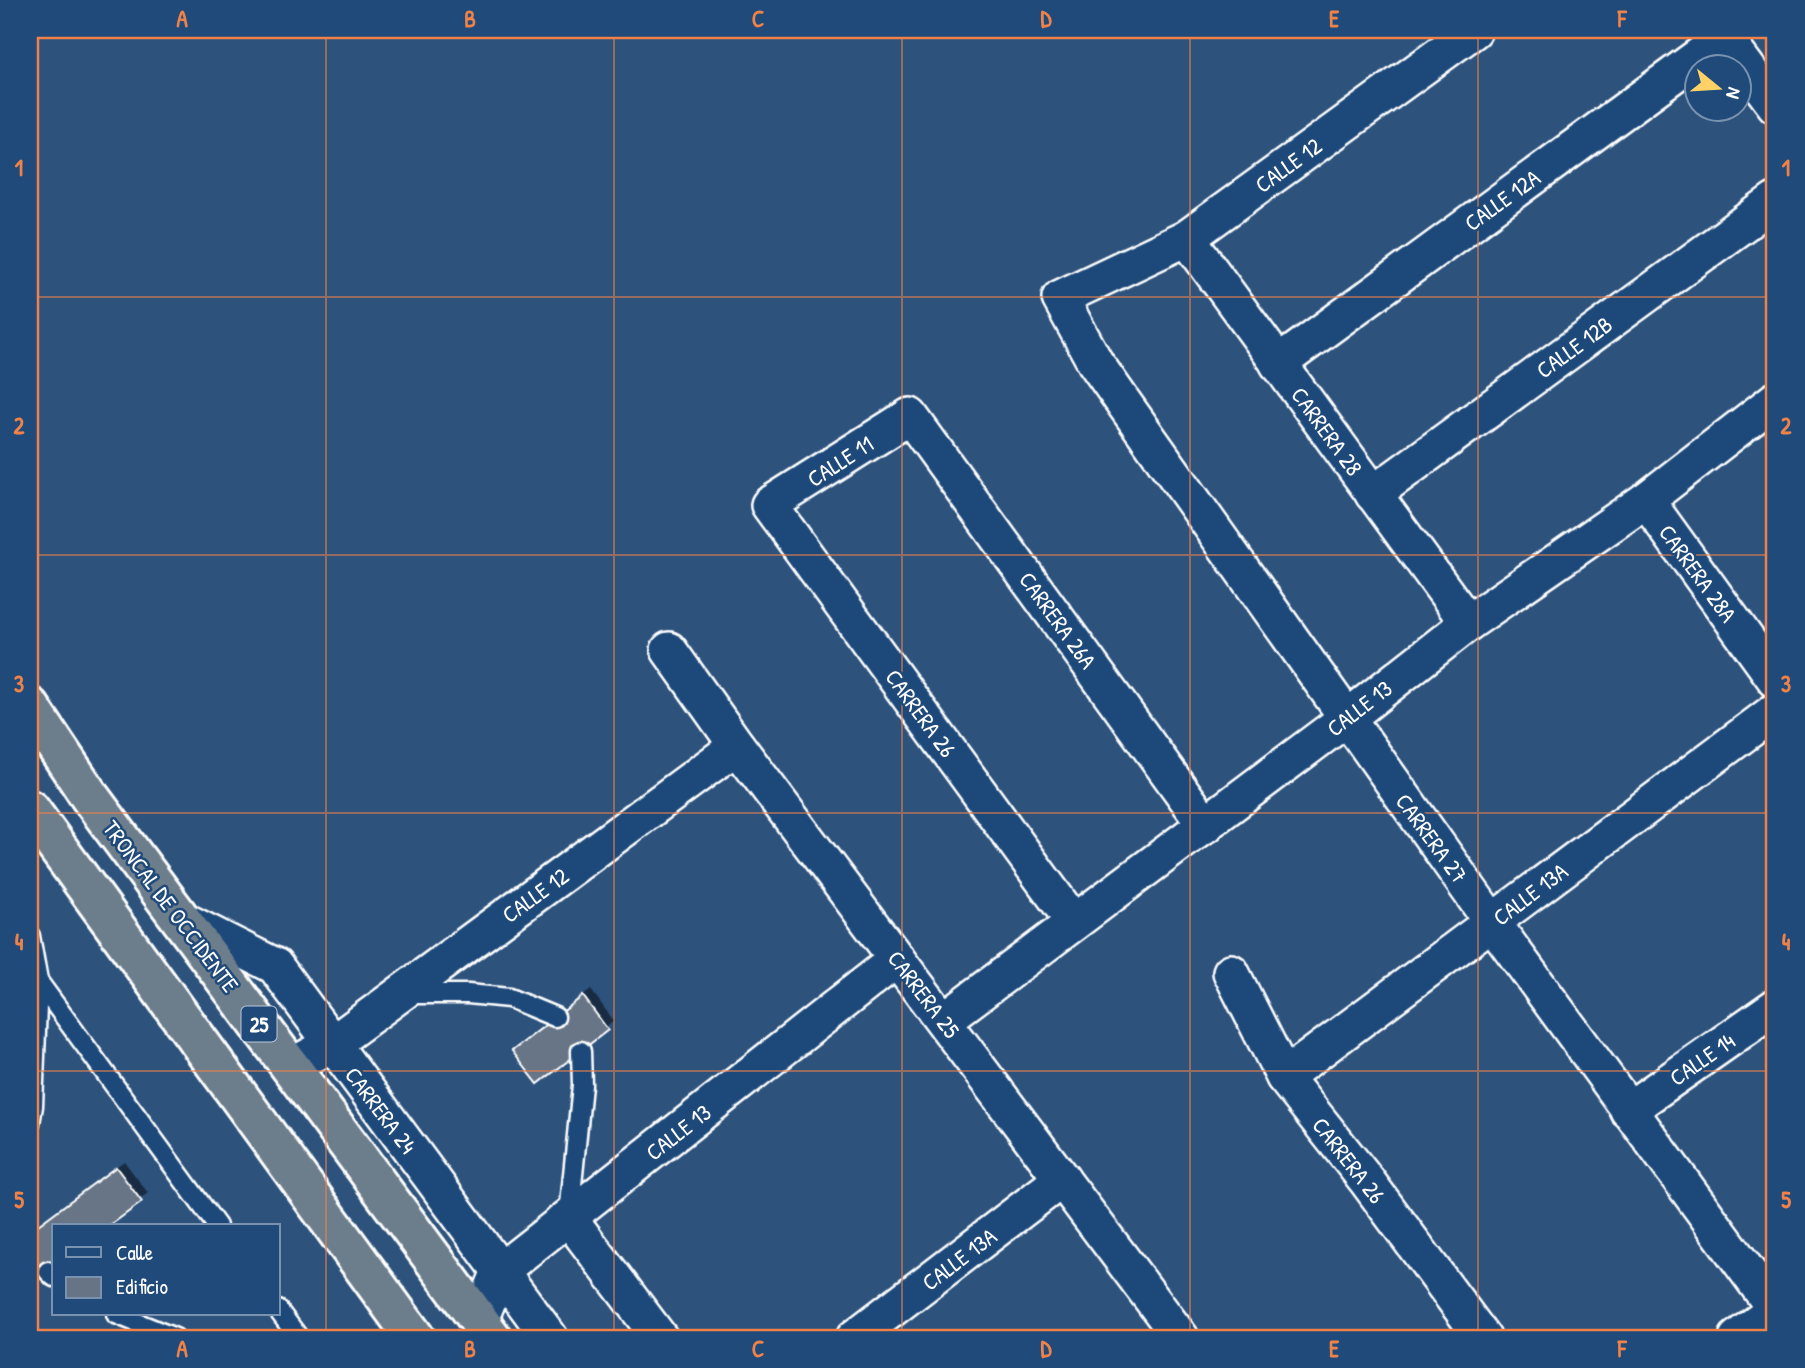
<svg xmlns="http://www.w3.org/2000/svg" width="1805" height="1368" font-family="'Patrick Hand',sans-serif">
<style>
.shadow{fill:#0007}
.building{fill:#677486;stroke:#fff;stroke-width:2}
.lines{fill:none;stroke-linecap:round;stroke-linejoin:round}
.lane-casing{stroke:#fff;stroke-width:23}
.street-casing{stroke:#fff;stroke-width:40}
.highway-casing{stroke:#fff;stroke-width:44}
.lane{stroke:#1f4a7a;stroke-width:18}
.street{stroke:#1f4a7a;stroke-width:35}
.highway{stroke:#6c7d8c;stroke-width:38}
.grid{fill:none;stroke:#ee8249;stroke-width:2;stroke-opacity:0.55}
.labels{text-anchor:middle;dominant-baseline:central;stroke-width:5;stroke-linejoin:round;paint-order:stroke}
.shield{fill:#1f4a7a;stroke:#bcc9d7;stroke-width:2}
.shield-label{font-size:21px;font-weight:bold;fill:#fff}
.street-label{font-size:23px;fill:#fff;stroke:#1f4a7a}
.neatline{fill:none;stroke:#ee8249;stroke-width:2.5}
.grid-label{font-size:23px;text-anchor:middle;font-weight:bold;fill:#ee8249}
</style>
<rect width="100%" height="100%" fill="#2d527c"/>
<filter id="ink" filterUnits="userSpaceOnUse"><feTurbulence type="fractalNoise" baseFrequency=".0143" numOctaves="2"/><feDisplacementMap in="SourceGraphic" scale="14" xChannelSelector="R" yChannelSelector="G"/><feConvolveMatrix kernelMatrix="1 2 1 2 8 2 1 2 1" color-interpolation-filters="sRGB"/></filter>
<g filter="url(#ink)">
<!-- shadow -->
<g class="shadow">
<polygon points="591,990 614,1021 538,1081 522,1043"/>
<polygon points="124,1161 148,1193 106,1226 54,1226 54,1264 30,1283 30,1230"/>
</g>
<!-- building -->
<g class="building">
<polygon points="583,996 608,1030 538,1084 512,1051"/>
<polygon points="116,1167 142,1202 109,1226 54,1226 54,1267 30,1285 30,1231"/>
</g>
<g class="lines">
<!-- lane casing -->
<g class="lane-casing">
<g id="lane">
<polyline points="30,936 38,981 33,1106 30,1123"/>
<polyline points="38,981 217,1226"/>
<polyline points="408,994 468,994 509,998 555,1017"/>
<polyline points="569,1215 582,1085 581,1051"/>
<polyline points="48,1271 54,1277"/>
<polyline points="278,1310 299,1338"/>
<polyline points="116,1314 175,1338"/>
</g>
</g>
<!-- street casing -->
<g class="street-casing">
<g id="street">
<polyline points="1474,30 1187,238 1060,298 1095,362 1123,402 1492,922 1775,1309"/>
<polyline points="1719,30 1775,105"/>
<polyline points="1187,238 1468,623"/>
<polyline points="1278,364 1725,37"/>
<polyline points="1373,494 1775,201"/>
<polyline points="1646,500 1775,679"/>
<polyline points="669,650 737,746 1181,1338"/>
<polyline points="181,919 275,966 550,1338"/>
<polyline points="1073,921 769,505 910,416 1206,825"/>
<polyline points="1231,972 1284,1077 1367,1181 1483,1338"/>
<polyline points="944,1020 1347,718 1468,623 1646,500 1775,400"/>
<polyline points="290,1067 332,1044 737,746"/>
<polyline points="1284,1077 1775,711"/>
<polyline points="1628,1110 1775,1007"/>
<polyline points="569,1218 660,1338"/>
<polyline points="479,1322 500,1271 897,959"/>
<polyline points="854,1338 1062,1179"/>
<polyline points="1737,1338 1775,1310"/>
</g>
</g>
<!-- highway casing -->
<g class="highway-casing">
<g id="highway">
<polyline points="30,707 90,797 492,1338"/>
<polyline points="30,810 415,1338"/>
</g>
</g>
<!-- lane -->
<use href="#lane" class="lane"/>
<!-- street -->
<use href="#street" class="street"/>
<!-- highway -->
<use href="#highway" class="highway"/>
</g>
</g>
<!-- grid -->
<path class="grid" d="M 326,30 L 326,1338M 614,30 L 614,1338M 902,30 L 902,1338M 1190,30 L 1190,1338M 1478,30 L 1478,1338M 30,297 L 1775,297M 30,555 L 1775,555M 30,813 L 1775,813M 30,1071 L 1775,1071"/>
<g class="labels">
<!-- shield labels -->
<rect class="shield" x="241.5" y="1006.5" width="35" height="35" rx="5"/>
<g class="shield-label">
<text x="259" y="1024">25</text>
</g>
<!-- street labels -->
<g class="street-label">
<text transform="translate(1288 165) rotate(-36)">CALLE 12</text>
<text transform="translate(1502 200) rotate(-36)">CALLE 12A</text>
<text transform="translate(1574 347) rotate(-36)">CALLE 12B</text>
<text transform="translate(1327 431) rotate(54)">CARRERA 28</text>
<text transform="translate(840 461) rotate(-33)">CALLE 11</text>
<text transform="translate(1698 573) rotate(54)">CARRERA 28A</text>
<text transform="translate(1058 620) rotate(54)">CARRERA 26A</text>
<text transform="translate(1359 708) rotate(-38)">CALLE 13</text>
<text transform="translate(921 713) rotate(54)">CARRERA 26</text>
<text transform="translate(1432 838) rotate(54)">CARRERA 27</text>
<text transform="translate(1530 894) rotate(-37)">CALLE 13A</text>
<text transform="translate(535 895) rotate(-36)">CALLE 12</text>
<text transform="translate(171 906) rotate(53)">TRONCAL DE OCCIDENTE</text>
<text transform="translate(924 994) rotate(53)">CARRERA 25</text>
<text transform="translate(1702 1059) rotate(-35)">CALLE 14</text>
<text transform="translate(381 1110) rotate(53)">CARRERA 24</text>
<text transform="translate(678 1132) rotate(-38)">CALLE 13</text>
<text transform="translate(1349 1160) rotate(52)">CARRERA 26</text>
<text transform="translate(959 1259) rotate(-37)">CALLE 13A</text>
</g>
</g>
<!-- margin -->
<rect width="1805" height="1368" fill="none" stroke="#1f4a7a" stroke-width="77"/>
<!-- legend -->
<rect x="52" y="1224" width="228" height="91" fill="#1f4a7a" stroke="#7992af" stroke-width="2"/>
<rect x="66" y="1247" width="35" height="10" fill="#1f4a7a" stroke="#7992af" stroke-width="2"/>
<text x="116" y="1260" font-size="21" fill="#ffffff">Calle</text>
<rect x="66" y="1277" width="35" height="21" fill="#677486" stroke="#7992af" stroke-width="2"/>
<text x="116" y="1294" font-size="21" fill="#ffffff">Edificio</text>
<!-- north arrow -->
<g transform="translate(1718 88) rotate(108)"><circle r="33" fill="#1f4a7a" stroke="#7992af" stroke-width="2"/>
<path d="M0-5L12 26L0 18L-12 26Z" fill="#ffd166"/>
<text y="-10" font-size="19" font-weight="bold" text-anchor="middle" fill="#ffffff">N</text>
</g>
<rect x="38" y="38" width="1728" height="1292" class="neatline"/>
<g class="grid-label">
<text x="182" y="27">A</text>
<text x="470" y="27">B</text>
<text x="758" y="27">C</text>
<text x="1046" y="27">D</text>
<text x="1334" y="27">E</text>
<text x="1622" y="27">F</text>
<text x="19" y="176">1</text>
<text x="1786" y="176">1</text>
<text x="19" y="434">2</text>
<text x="1786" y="434">2</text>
<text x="19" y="692">3</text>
<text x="1786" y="692">3</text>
<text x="19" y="950">4</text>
<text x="1786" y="950">4</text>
<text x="19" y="1208">5</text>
<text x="1786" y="1208">5</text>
<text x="182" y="1357">A</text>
<text x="470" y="1357">B</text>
<text x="758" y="1357">C</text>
<text x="1046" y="1357">D</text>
<text x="1334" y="1357">E</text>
<text x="1622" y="1357">F</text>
</g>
</svg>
